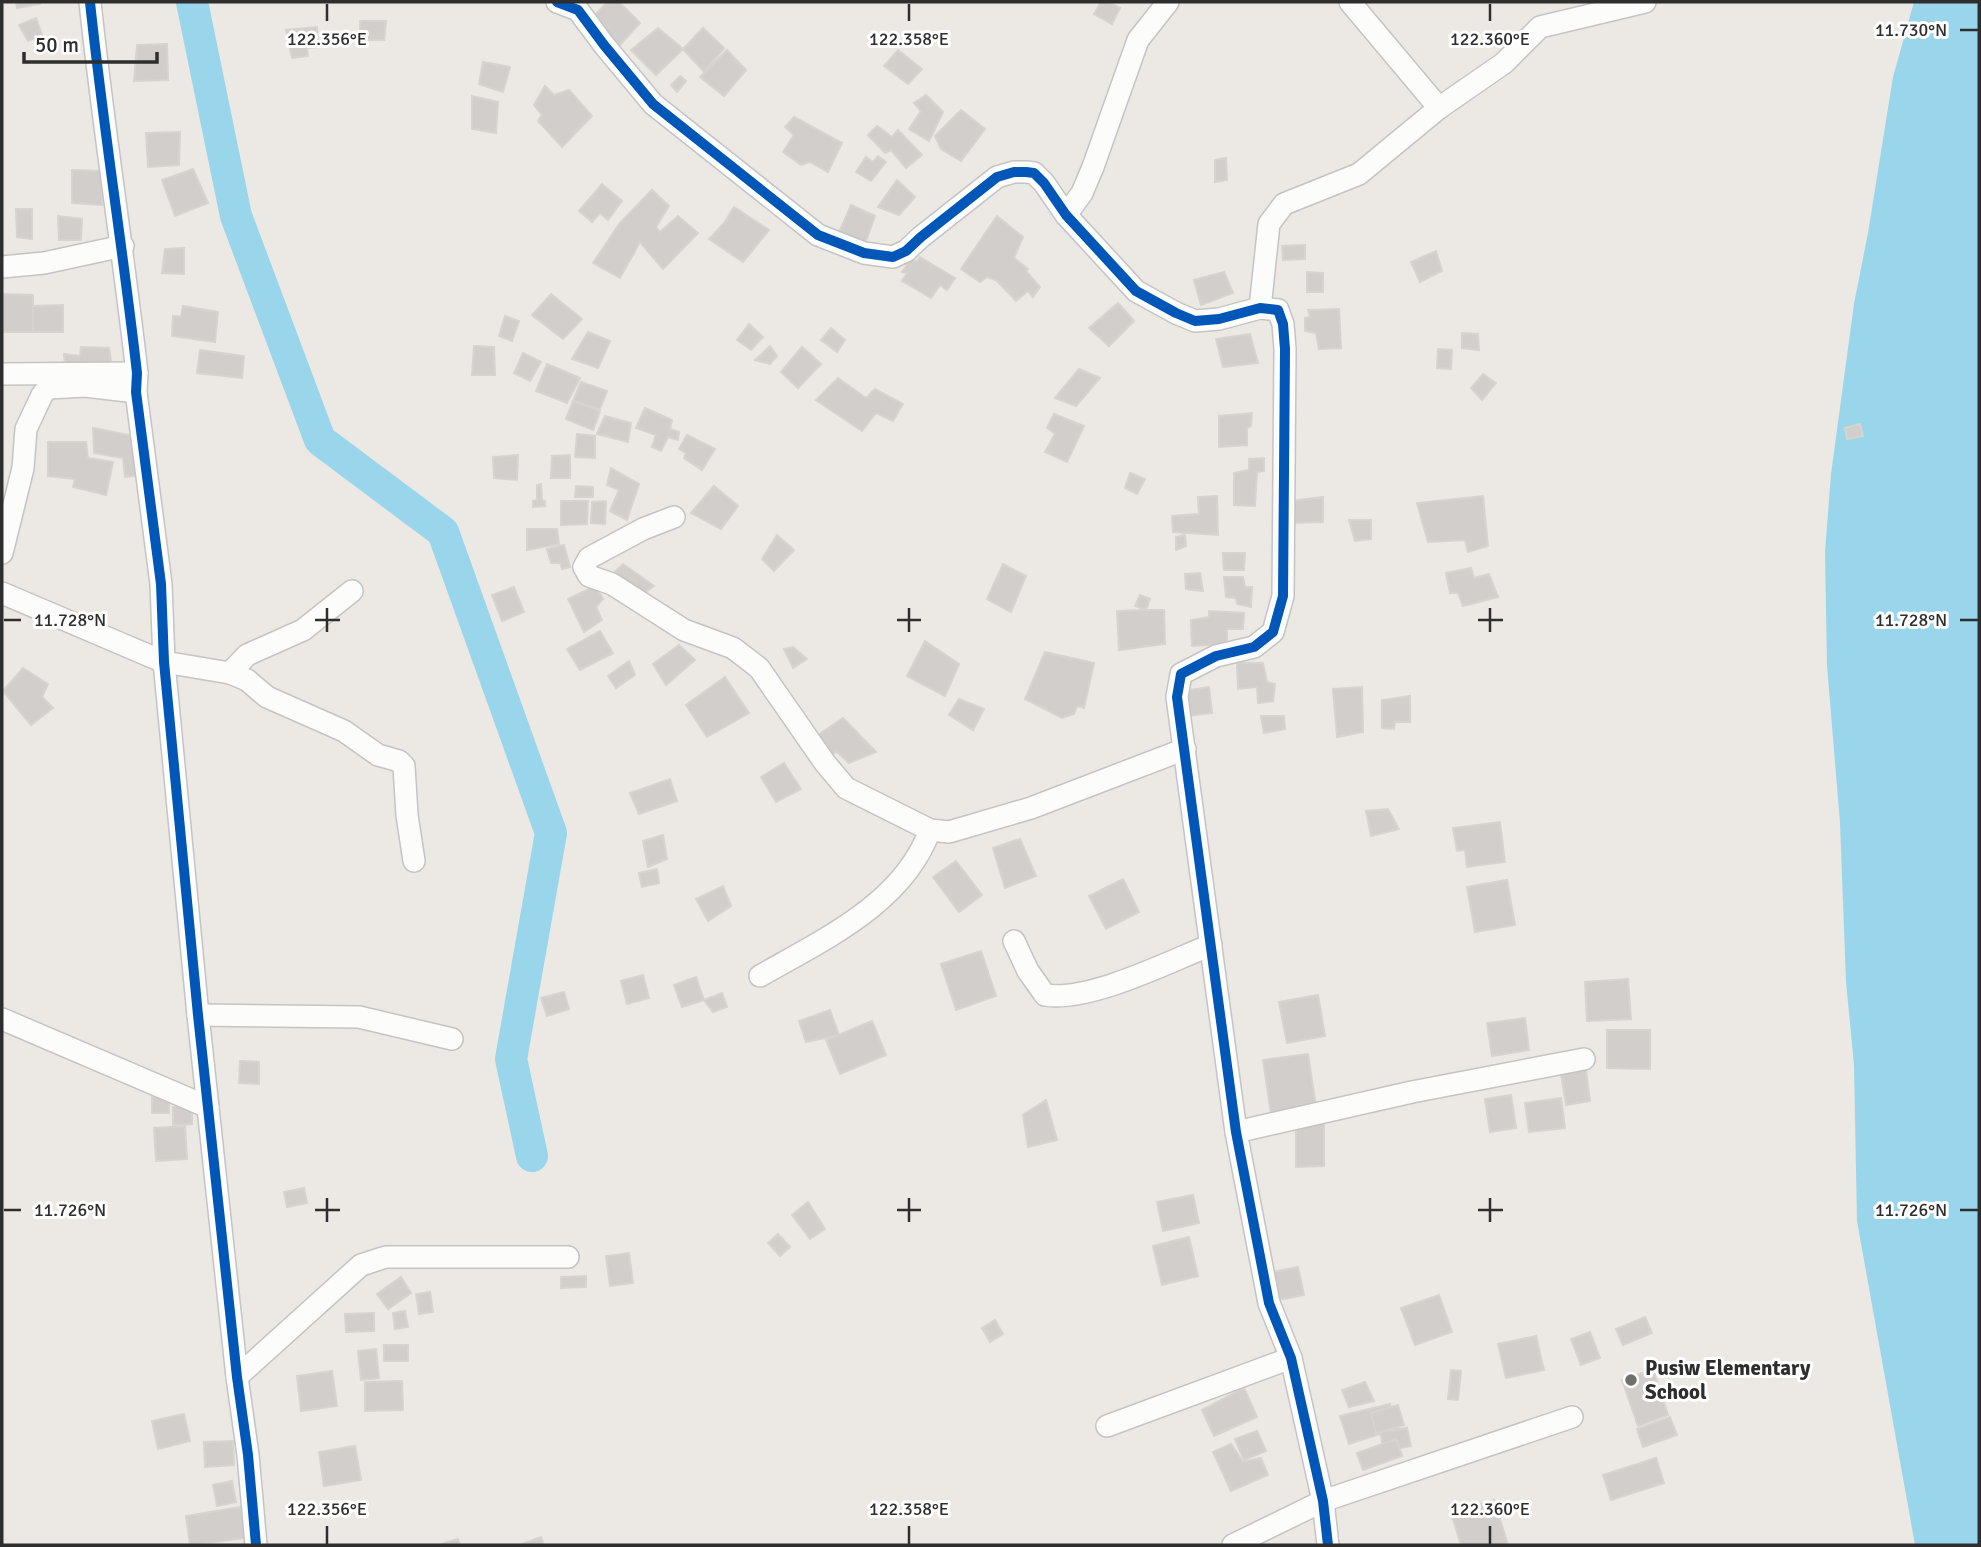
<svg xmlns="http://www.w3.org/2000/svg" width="1981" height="1547" font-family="Signika,sans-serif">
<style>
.water{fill:#99d6ec}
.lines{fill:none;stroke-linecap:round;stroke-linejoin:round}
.river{stroke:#99d6ec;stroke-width:32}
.building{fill:#d1cecb;stroke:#d7d4d0;stroke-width:2}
.minor-casing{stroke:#c5c4c5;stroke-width:24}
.minor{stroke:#fcfcfb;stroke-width:21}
.cycleway-casing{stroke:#fff;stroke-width:15}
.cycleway{stroke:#0057b8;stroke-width:10}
.ticks{fill:none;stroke:#2e2e2e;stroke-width:2.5}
.poi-dot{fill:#706f6e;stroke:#fff;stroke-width:2.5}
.labels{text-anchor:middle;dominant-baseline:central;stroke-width:6;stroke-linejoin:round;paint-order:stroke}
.poi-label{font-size:21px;font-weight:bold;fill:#2e2e2e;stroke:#fff;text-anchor:start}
.ticks-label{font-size:18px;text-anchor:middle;fill:#2e2e2e;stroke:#fff;stroke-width:6;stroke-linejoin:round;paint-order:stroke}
</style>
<rect width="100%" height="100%" fill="#ece8e4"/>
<!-- water -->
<polygon class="water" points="1914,2 1979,2 1979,1545 1915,1545 1857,1221 1854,1065 1846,982 1840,823 1827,665 1825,552 1831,474 1854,304 1868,233 1893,77"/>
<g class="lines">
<!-- river -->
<polyline class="river" points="192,2 236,216 320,440 443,532 551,833 511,1059 532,1156"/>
</g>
<!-- building -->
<g class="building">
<polygon points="16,2 40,2 40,4 17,8"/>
<polygon points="607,2 619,2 640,23 618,47 589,22"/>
<polygon points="1101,2 1109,2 1120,8 1112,24 1094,14"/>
<polygon points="36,18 42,35 28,41 19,25"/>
<polygon points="360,21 386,21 384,40 360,40"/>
<polygon points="317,27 318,47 307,48 308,56 292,58 286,30"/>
<polygon points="658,28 683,49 656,75 631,50"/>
<polygon points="703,28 724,48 704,72 683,49"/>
<polygon points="167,44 168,80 134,81 137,45"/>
<polygon points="727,50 746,70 724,96 700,77"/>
<polygon points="898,50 922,69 908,84 884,66"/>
<polygon points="483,62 510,67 503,92 479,84"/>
<polygon points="680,76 686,81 677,92 671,85"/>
<polygon points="545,86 554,95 569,90 592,116 562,147 538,121 542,115 534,105"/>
<polygon points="926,95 943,112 929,141 909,129 921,111 914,103"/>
<polygon points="472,96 498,102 496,133 472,129"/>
<polygon points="961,110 985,129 961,161 941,149 935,136"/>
<polygon points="794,117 842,143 828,172 810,162 801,165 783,152 794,135 785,127"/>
<polygon points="877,126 892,137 898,130 922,155 906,168 891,150 885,153 868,135"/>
<polygon points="180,132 179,165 148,167 146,133"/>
<polygon points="878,156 886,162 871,181 856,172 866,157 873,162"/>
<polygon points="1226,158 1227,180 1215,182 1215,160"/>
<polygon points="193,169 208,203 175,216 162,180"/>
<polygon points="72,170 101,171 102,205 72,203"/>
<polygon points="897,180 915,197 899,215 878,207"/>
<polygon points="602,184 622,201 608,220 600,213 592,222 579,211"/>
<polygon points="652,190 669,206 656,227 660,232 678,216 698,233 663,269 640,242 620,278 593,263 620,223"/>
<polygon points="851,205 875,216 864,247 838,235"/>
<polygon points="734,207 769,230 743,262 709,239 724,223"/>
<polygon points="16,209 32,209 32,239 17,237"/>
<polygon points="58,216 82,219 81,240 59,240"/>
<polygon points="997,216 1023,237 1014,258 1028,269 1026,271 1040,287 1033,297 1028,291 1016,301 996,280 987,277 980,282 961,269"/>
<polygon points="1305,245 1305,259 1283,260 1282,246"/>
<polygon points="184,248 184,274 162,273 165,249"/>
<polygon points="1436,251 1442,271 1420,282 1411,262"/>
<polygon points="920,257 955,278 947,290 940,285 931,298 902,281 907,273 902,272 911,259 917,261"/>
<polygon points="1224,272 1233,293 1201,305 1194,280"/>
<polygon points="1307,272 1323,273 1323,292 1307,292"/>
<polygon points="3,294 33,295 33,332 3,332"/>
<polygon points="551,294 582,319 563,339 532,315"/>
<polygon points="1118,303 1134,321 1109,346 1089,328"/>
<polygon points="63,305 63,332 33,332 33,306"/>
<polygon points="183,306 218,312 215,342 172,336 173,316 181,317"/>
<polygon points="1339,309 1341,348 1319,349 1316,333 1305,331 1305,318 1310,317 1308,310"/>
<polygon points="505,316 519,321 512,341 499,336"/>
<polygon points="749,324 763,337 751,350 737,340"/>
<polygon points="831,328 845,340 837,352 821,340"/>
<polygon points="588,332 610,341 598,368 572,359"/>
<polygon points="1462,333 1478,334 1479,350 1462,348"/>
<polygon points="1250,334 1258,363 1223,367 1216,339"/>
<polygon points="474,346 494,347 495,375 472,375"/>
<polygon points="770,346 777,356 770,364 755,360"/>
<polygon points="81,347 109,348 112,368 65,366 64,354 80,356"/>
<polygon points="802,347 821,364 798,388 781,372"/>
<polygon points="1438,349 1452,350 1451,369 1437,368"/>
<polygon points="200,350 244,356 242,378 197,373"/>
<polygon points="523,353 541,362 530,381 514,373"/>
<polygon points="547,364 580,378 567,403 536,391"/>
<polygon points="1079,369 1100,378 1076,406 1055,398"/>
<polygon points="1483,374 1496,383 1482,400 1471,388"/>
<polygon points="838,378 866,398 875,389 903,404 893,421 876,413 862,431 816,400"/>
<polygon points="581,382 607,391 600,409 573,401"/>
<polygon points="573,401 600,411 593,430 566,419"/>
<polygon points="645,408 672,420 670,429 679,432 678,440 668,437 661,451 652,447 656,435 636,428"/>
<polygon points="1252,413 1251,426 1247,428 1247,445 1219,447 1219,416"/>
<polygon points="1054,414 1084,426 1067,462 1045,452 1055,434 1047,428"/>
<polygon points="605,416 631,423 628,442 597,434"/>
<polygon points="1860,424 1863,436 1847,439 1845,428"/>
<polygon points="93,428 139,437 142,475 125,477 123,458 94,453"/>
<polygon points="577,434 595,436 595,458 575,457"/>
<polygon points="687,435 715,449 702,470 684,458 686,453 679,449"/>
<polygon points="48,442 86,442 88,458 113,462 106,495 73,487 75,479 48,476"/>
<polygon points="518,455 517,480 494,478 493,457"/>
<polygon points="570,455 570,478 551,478 552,456"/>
<polygon points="1264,458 1264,471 1257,472 1255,506 1234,505 1234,473 1249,470 1249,459"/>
<polygon points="611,468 639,484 627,520 610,511 619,490 607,485"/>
<polygon points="1130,473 1145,479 1137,494 1125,488"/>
<polygon points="541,484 542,500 545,501 545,506 533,507 533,501 537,500 537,485"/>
<polygon points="576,486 593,487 593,497 575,497"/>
<polygon points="714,486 738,506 721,529 691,513"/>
<polygon points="1217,496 1218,535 1173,532 1172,516 1199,514 1198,497"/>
<polygon points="1483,496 1488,546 1468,552 1465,540 1428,542 1417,503"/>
<polygon points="1323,497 1323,522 1291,523 1293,501"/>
<polygon points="561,501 588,501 587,524 561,525"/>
<polygon points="606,501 605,524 591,523 592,502"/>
<polygon points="1349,520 1371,520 1371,539 1355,541"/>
<polygon points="527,529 557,529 559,544 527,550"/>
<polygon points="777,535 794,550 774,571 762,559"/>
<polygon points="1185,535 1186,546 1176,550 1176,537"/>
<polygon points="564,545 570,567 562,569 560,563 551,563 547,549"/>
<polygon points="1223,553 1245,553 1244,570 1224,570"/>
<polygon points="623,564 654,586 640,596 612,575"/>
<polygon points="1003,564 1026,576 1011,612 987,599"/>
<polygon points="1471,568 1474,578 1489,574 1498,597 1463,606 1458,593 1450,593 1446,573"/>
<polygon points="1200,573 1203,591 1186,589 1185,574"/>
<polygon points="1224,577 1243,577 1245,587 1252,587 1251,607 1237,604 1236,598 1226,597"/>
<polygon points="595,586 603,599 596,607 602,620 584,632 568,599"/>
<polygon points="514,587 524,612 502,621 492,595"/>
<polygon points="1140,595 1150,599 1146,610 1135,606"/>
<polygon points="1146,610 1164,610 1165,644 1119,650 1117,611"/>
<polygon points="1209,611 1244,613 1243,629 1227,629 1227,644 1192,646 1191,620 1209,617"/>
<polygon points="600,631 613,653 580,670 567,649"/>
<polygon points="925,641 959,664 945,696 907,676"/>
<polygon points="679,645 695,660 666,685 653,664"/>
<polygon points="793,647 807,659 793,668 784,649"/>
<polygon points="1045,652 1094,663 1084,708 1077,706 1074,714 1062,718 1025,699"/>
<polygon points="629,661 635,675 616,688 608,676"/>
<polygon points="1237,663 1263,663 1267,682 1275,684 1273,701 1258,703 1257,687 1238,689"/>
<polygon points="23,668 48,684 42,697 53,708 31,725 3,691"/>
<polygon points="725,677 749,713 707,737 686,705"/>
<polygon points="1209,687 1212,713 1188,716 1185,691"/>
<polygon points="1362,687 1363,732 1337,737 1333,689"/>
<polygon points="1410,696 1410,722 1395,722 1394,729 1382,728 1382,700"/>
<polygon points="959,699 984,709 973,730 949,715"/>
<polygon points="1261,716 1284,716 1285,729 1264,733"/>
<polygon points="843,718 876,752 849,763 837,752 827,756 818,735"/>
<polygon points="784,763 801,789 776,802 761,777"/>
<polygon points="670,779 677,801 639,814 630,793"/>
<polygon points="1388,809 1399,829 1371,836 1366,811"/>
<polygon points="1500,822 1505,862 1467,867 1465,850 1457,851 1453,828"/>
<polygon points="663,835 667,859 648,867 643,841"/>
<polygon points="1020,839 1036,876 1005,888 993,848"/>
<polygon points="956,861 982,895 959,912 933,877"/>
<polygon points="657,869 659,883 642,887 639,873"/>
<polygon points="1123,879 1139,912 1106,929 1089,896"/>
<polygon points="1507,880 1515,925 1475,932 1467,887"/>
<polygon points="723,886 731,906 708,921 696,899"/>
<polygon points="981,951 996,996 956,1010 941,964"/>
<polygon points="643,975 649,998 627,1004 621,981"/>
<polygon points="696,977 704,1000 682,1007 674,985"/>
<polygon points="1628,979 1631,1019 1587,1021 1585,982"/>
<polygon points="564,992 569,1009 547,1016 541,998"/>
<polygon points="722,993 727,1007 713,1012 704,1000"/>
<polygon points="1318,995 1325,1036 1287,1043 1279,1002"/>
<polygon points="830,1010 839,1035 806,1042 799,1021"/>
<polygon points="1525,1018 1529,1050 1492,1056 1487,1023"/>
<polygon points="872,1021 886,1055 840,1074 826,1040"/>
<polygon points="1607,1030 1650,1030 1650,1069 1607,1068"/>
<polygon points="1308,1054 1316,1107 1271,1114 1263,1060"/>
<polygon points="240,1061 259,1062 259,1084 239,1083"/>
<polygon points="1586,1070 1590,1101 1566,1105 1561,1074"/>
<polygon points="1511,1095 1516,1128 1490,1132 1485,1099"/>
<rect x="152" y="1096" width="17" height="17"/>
<polygon points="1561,1098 1565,1128 1529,1132 1525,1103"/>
<polygon points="1046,1100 1057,1140 1028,1147 1023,1115"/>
<polygon points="192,1106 192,1124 173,1125 173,1107"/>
<polygon points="1296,1120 1324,1120 1324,1166 1296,1167"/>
<polygon points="185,1126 187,1159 156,1161 154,1128"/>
<polygon points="304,1188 307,1203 287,1207 284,1192"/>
<polygon points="1193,1195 1199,1223 1163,1231 1157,1202"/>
<polygon points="808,1202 825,1229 810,1239 792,1215"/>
<polygon points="778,1234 790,1247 780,1256 768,1243"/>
<polygon points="1189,1237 1198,1276 1162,1285 1153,1246"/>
<polygon points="629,1253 633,1283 610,1286 606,1256"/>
<polygon points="1298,1267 1304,1295 1273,1301 1267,1273"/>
<polygon points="586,1276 586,1287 561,1288 561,1277"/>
<polygon points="401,1277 411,1293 388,1309 377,1294"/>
<polygon points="430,1292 433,1312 419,1314 416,1294"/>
<polygon points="1439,1295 1452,1332 1415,1345 1401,1308"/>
<polygon points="405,1311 408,1327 395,1329 393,1313"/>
<polygon points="374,1313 374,1331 346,1332 345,1314"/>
<polygon points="1645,1317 1652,1333 1623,1345 1616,1329"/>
<polygon points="995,1320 1003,1334 990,1342 982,1328"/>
<polygon points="1590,1332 1600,1358 1581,1365 1571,1339"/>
<polygon points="1536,1336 1544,1370 1506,1378 1498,1344"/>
<rect x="384" y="1345" width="24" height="16"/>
<polygon points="376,1349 379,1378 361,1380 358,1351"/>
<polygon points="1653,1369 1668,1415 1638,1426 1622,1380"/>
<polygon points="1451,1370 1461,1371 1458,1400 1448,1399"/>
<polygon points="332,1371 337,1406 301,1411 297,1376"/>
<polygon points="402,1381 403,1410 365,1411 365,1382"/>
<polygon points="1365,1382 1374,1401 1349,1407 1342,1390"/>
<polygon points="1244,1388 1257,1417 1214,1436 1202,1410"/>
<polygon points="1390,1404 1398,1428 1349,1444 1340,1416"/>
<polygon points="1398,1405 1404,1425 1376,1433 1371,1413"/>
<polygon points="184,1414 190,1441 158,1449 152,1421"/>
<polygon points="1670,1417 1677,1435 1643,1447 1637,1429"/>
<polygon points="1407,1428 1411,1446 1384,1451 1380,1432"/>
<polygon points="1257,1431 1266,1451 1244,1460 1235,1439"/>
<polygon points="1396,1439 1402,1456 1363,1470 1357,1453"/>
<polygon points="233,1441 234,1465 205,1467 204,1442"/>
<polygon points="1231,1444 1243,1462 1261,1458 1268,1475 1231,1491 1213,1452"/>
<polygon points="355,1446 361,1480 324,1486 319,1452"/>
<polygon points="1656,1458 1664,1483 1611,1500 1603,1475"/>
<polygon points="232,1481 236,1502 217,1506 213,1485"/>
<polygon points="1494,1500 1508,1545 1461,1545 1451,1513"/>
<polygon points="241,1507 246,1538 190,1545 186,1516"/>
<polygon points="541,1537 544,1545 519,1545"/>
<polygon points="458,1539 460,1545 441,1545 441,1544"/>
</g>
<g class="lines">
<!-- minor casing -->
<g class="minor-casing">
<g id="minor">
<path d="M 90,2 C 103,126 123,249 137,373 L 136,392 L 161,584 L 164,662 L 198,1015 L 237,1377 L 248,1455 L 256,1545"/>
<polyline points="557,2 578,10 604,45 653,104 818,235 864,253 893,257 906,251 921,237 997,177 1014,172 1026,172 1034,173 1044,183 1066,215 1136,291 1176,313 1195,321 1219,319 1260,308 1278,310 1283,324 1285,349 1283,596 1273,632 1254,647 1216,656 1181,674 1177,697 1236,1132 1269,1303 1291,1358 1323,1501 1328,1545"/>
<polyline points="1350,2 1439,108 1504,63 1540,27 1645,2"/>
<polyline points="1066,215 1082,193 1093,167 1138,40 1168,2"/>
<polyline points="2,267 44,263 123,246"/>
<polyline points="1260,308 1269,224 1284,204 1359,174 1439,108"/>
<polyline points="2,374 137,373"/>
<polyline points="674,517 643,529 589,558 584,567 589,576 612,584 684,630 733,648 759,668 825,763 846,788 930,830 949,832 1031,808 1185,749"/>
<polyline points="2,553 23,468 26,429 42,395 48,388 85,386 136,392"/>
<polyline points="2,593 164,662 230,673 247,655 303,630 352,591"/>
<polyline points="230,673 247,680 267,697 344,731 378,755 399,761 404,766 407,815 414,861"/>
<path d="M 1014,941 L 1028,971 L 1045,995 C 1090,1002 1168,962 1211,945"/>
<path d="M 760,976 C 824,939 903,904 930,830"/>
<polyline points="198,1015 359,1017 452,1039"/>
<polyline points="2,1019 208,1107"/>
<polyline points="1236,1132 1412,1092 1584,1059"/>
<polyline points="237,1377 361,1265 386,1257 568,1257"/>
<polyline points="1107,1426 1291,1358"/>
<polyline points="1233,1545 1323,1501 1572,1417"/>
</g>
</g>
<!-- minor -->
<use href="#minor" class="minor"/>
<!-- cycleway casing -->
<g class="cycleway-casing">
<g id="cycleway">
<path d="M 90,2 C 103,126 123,249 137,373 L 136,392 L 161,584 L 164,662 L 198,1015 L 237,1377 L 248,1455 L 256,1545"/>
<polyline points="557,2 578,10 604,45 653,104 818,235 864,253 893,257 906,251 921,237 997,177 1014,172 1026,172 1034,173 1044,183 1066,215 1136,291 1176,313 1195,321 1219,319 1260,308 1278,310 1283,324 1285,349 1283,596 1273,632 1254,647 1216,656 1181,674 1177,697 1236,1132 1269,1303 1291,1358 1323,1501 1328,1545"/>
</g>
</g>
<!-- cycleway -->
<use href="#cycleway" class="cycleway"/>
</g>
<!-- ticks -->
<path class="ticks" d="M 327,4 L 327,21M 909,4 L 909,21M 1490,4 L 1490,21M 1960,30 L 1978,30M 327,608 L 327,632M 909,608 L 909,632M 1490,608 L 1490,632M 4,620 L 21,620M 315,620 L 340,620M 897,620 L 921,620M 1478,620 L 1503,620M 1960,620 L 1978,620M 327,1198 L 327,1222M 909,1198 L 909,1222M 1490,1198 L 1490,1222M 4,1210 L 21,1210M 315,1210 L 340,1210M 897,1210 L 921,1210M 1478,1210 L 1503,1210M 1960,1210 L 1978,1210M 327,1526 L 327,1544M 909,1526 L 909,1544M 1490,1526 L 1490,1544"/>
<!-- markers -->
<circle class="poi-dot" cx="1631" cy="1380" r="7"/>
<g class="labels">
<!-- poi labels -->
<g class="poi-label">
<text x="1645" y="1368">Pusiw Elementary<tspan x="1645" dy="24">School</tspan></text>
</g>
</g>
<g class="ticks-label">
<text x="1911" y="36">11.730°N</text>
<text x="327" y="45">122.356°E</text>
<text x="909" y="45">122.358°E</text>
<text x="1490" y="45">122.360°E</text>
<text x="70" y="626">11.728°N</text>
<text x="1911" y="626">11.728°N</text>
<text x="70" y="1216">11.726°N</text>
<text x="1911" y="1216">11.726°N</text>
<text x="327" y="1515">122.356°E</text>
<text x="909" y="1515">122.358°E</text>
<text x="1490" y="1515">122.360°E</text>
</g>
<!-- border -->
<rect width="1981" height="1547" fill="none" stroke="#2e2e2e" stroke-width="7"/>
<!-- scale -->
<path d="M24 52v10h133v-10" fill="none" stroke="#2e2e2e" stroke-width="3.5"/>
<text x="35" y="52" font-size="21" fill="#2e2e2e" stroke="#ffffff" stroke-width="5" paint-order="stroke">50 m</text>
</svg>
